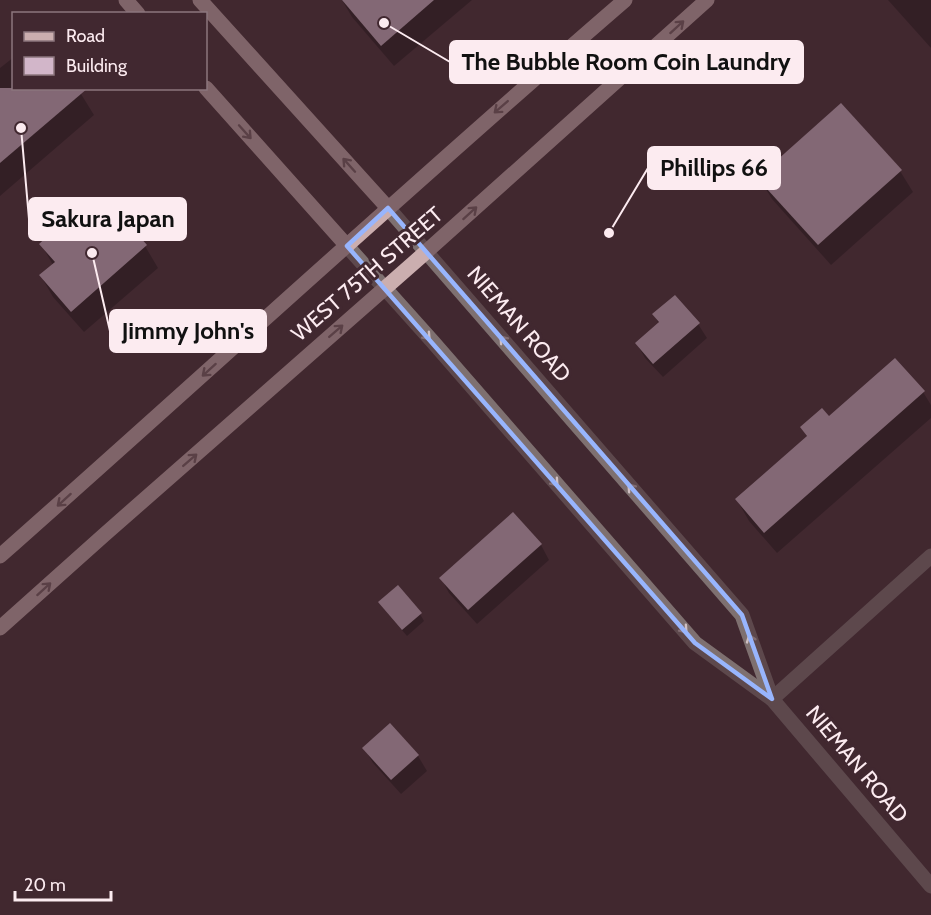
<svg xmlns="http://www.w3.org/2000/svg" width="931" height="915" font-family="Cabin,sans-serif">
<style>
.shadow{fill:#0007}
.building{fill:#d2b6c9}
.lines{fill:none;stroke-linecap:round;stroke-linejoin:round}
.minor{stroke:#7e7070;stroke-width:15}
.major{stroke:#cbaeaf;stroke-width:15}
.oneway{stroke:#785e63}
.oneway2{stroke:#d0c0c3}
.marked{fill:none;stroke:#98b5fd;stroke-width:4.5;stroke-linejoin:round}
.labels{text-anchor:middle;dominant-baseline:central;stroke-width:6;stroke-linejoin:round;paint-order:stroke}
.street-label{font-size:22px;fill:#fcebf0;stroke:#412830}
.leader{fill:none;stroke:#fcebf0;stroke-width:2}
.callout-dot{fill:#fcebf0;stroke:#412830;stroke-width:2}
.callout{fill:#fcebf0;stroke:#fcebf0;stroke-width:2}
.callout-label{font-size:24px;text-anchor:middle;font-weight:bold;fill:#111}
</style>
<rect width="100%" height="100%" fill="#412830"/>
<!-- shadow -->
<g class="shadow">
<polygon points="342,0 472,0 394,66 352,17"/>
<polygon points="888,0 931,0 931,48"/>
<polygon points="14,57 14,88 81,94 94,115 0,196 0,68"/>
<polygon points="900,171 913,192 831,265 772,199 759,178"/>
<polygon points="41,244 145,246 158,268 84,332 53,297 41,276 53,265"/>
<polygon points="654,315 698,324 707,338 663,377 645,358 637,344 659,324"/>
<polygon points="923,392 931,405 931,418 777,553 749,521 737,500 807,437 802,427 828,418"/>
<polygon points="541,545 549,560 477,624 449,593 441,578"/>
<polygon points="380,602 420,614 424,621 407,636 384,609"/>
<polygon points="390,725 418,756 427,771 401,794 373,763 364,748"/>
</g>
<!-- building -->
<g class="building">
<polygon points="342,0 434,0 381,46"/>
<polygon points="0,88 88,88 0,163"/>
<polygon points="841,103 902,170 818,245 757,178"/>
<polygon points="115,209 147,245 71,312 39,275 55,262 39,244 68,217 84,236"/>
<polygon points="675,295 700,323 653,364 635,343 659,322 652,314"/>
<polygon points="895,358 925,391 764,533 735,499 807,436 800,427 822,408 829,416"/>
<polygon points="513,512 542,544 468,610 439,578"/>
<polygon points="398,585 422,613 402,630 378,602"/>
<polygon points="390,723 419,755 391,780 362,748"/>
</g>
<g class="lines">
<!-- minor -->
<g class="minor">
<polyline points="388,208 742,615 772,699"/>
<polyline points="347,246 433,342 695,643 772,699 931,886"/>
<polyline points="772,699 931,556"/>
</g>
<!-- major -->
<g class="major">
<polyline points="126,0 138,14"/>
<polyline points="200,0 388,208"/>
<polyline points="206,88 347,246"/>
<path d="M 0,556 C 209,371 414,182 625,0"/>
<polyline points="0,628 104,535 426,252 707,0"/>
</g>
</g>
<!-- one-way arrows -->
<defs><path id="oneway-shaft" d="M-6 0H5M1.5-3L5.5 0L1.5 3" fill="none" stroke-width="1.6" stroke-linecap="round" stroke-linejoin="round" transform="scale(1.5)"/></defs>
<g class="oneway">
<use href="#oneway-shaft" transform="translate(677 27) rotate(-42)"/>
<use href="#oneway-shaft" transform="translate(501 107) rotate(139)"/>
<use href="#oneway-shaft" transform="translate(245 132) rotate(48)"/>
<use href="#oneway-shaft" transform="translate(349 165) rotate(-132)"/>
<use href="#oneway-shaft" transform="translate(470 213) rotate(-42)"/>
<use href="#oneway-shaft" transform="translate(336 331) rotate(-41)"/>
<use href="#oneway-shaft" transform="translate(209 370) rotate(138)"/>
<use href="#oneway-shaft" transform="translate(190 460) rotate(-41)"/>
<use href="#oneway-shaft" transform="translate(64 500) rotate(138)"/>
<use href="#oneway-shaft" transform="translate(44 589) rotate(-42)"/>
</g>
<g class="oneway2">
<use href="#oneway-shaft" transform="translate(424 333) rotate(48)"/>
<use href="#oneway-shaft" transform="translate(506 343) rotate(-131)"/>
<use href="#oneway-shaft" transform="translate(552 479) rotate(49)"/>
<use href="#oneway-shaft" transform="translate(634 491) rotate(-131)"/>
<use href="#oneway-shaft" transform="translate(681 626) rotate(49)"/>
<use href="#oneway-shaft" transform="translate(752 643) rotate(-110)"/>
</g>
<!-- marked area -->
<path d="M0 0H931V915H0ZM 388,208 L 742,615 L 772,699 L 695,643 L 347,246 Z" fill="#412830" fill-opacity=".55" fill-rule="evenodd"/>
<path class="marked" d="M 388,208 L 742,615 L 772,699 L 695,643 L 347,246 Z"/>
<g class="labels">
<!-- street labels -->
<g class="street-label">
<text transform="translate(367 274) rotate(-41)">WEST 75TH STREET</text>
<text transform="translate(519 324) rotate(49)">NIEMAN ROAD</text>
<text transform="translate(857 764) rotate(50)">NIEMAN ROAD</text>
</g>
</g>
<!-- callouts -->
<path class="leader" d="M384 23L450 62M609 233L648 168M21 128L29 219M92 253L110 331"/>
<g class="callout-dot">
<circle cx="384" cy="23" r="6"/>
<circle cx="609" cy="233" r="6"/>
<circle cx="21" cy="128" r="6"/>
<circle cx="92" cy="253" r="6"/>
</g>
<g class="callout">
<rect x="450" y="41" width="353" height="42" rx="6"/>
<rect x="648" y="147" width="132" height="42" rx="6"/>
<rect x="29" y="198" width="157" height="42" rx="6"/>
<rect x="110" y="310" width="156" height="42" rx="6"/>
</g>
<g class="callout-label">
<text x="626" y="70">The Bubble Room Coin Laundry</text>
<text x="714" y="176">Phillips 66</text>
<text x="108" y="227">Sakura Japan</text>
<text x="188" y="339">Jimmy John's</text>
</g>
<!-- legend -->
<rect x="12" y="12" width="195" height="78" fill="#412830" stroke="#8c767d" stroke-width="1.5"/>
<rect x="24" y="32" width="30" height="9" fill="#cbaeaf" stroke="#8c767d" stroke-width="1.5"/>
<text x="66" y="42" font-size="18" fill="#fcebf0">Road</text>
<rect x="24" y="57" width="30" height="18" fill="#d2b6c9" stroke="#8c767d" stroke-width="1.5"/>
<text x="66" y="72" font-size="18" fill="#fcebf0">Building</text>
<!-- scale -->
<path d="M15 891v9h96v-9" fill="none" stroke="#fcebf0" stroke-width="3"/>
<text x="24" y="891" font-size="18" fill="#fcebf0" stroke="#412830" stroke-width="4.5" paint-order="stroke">20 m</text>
</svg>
